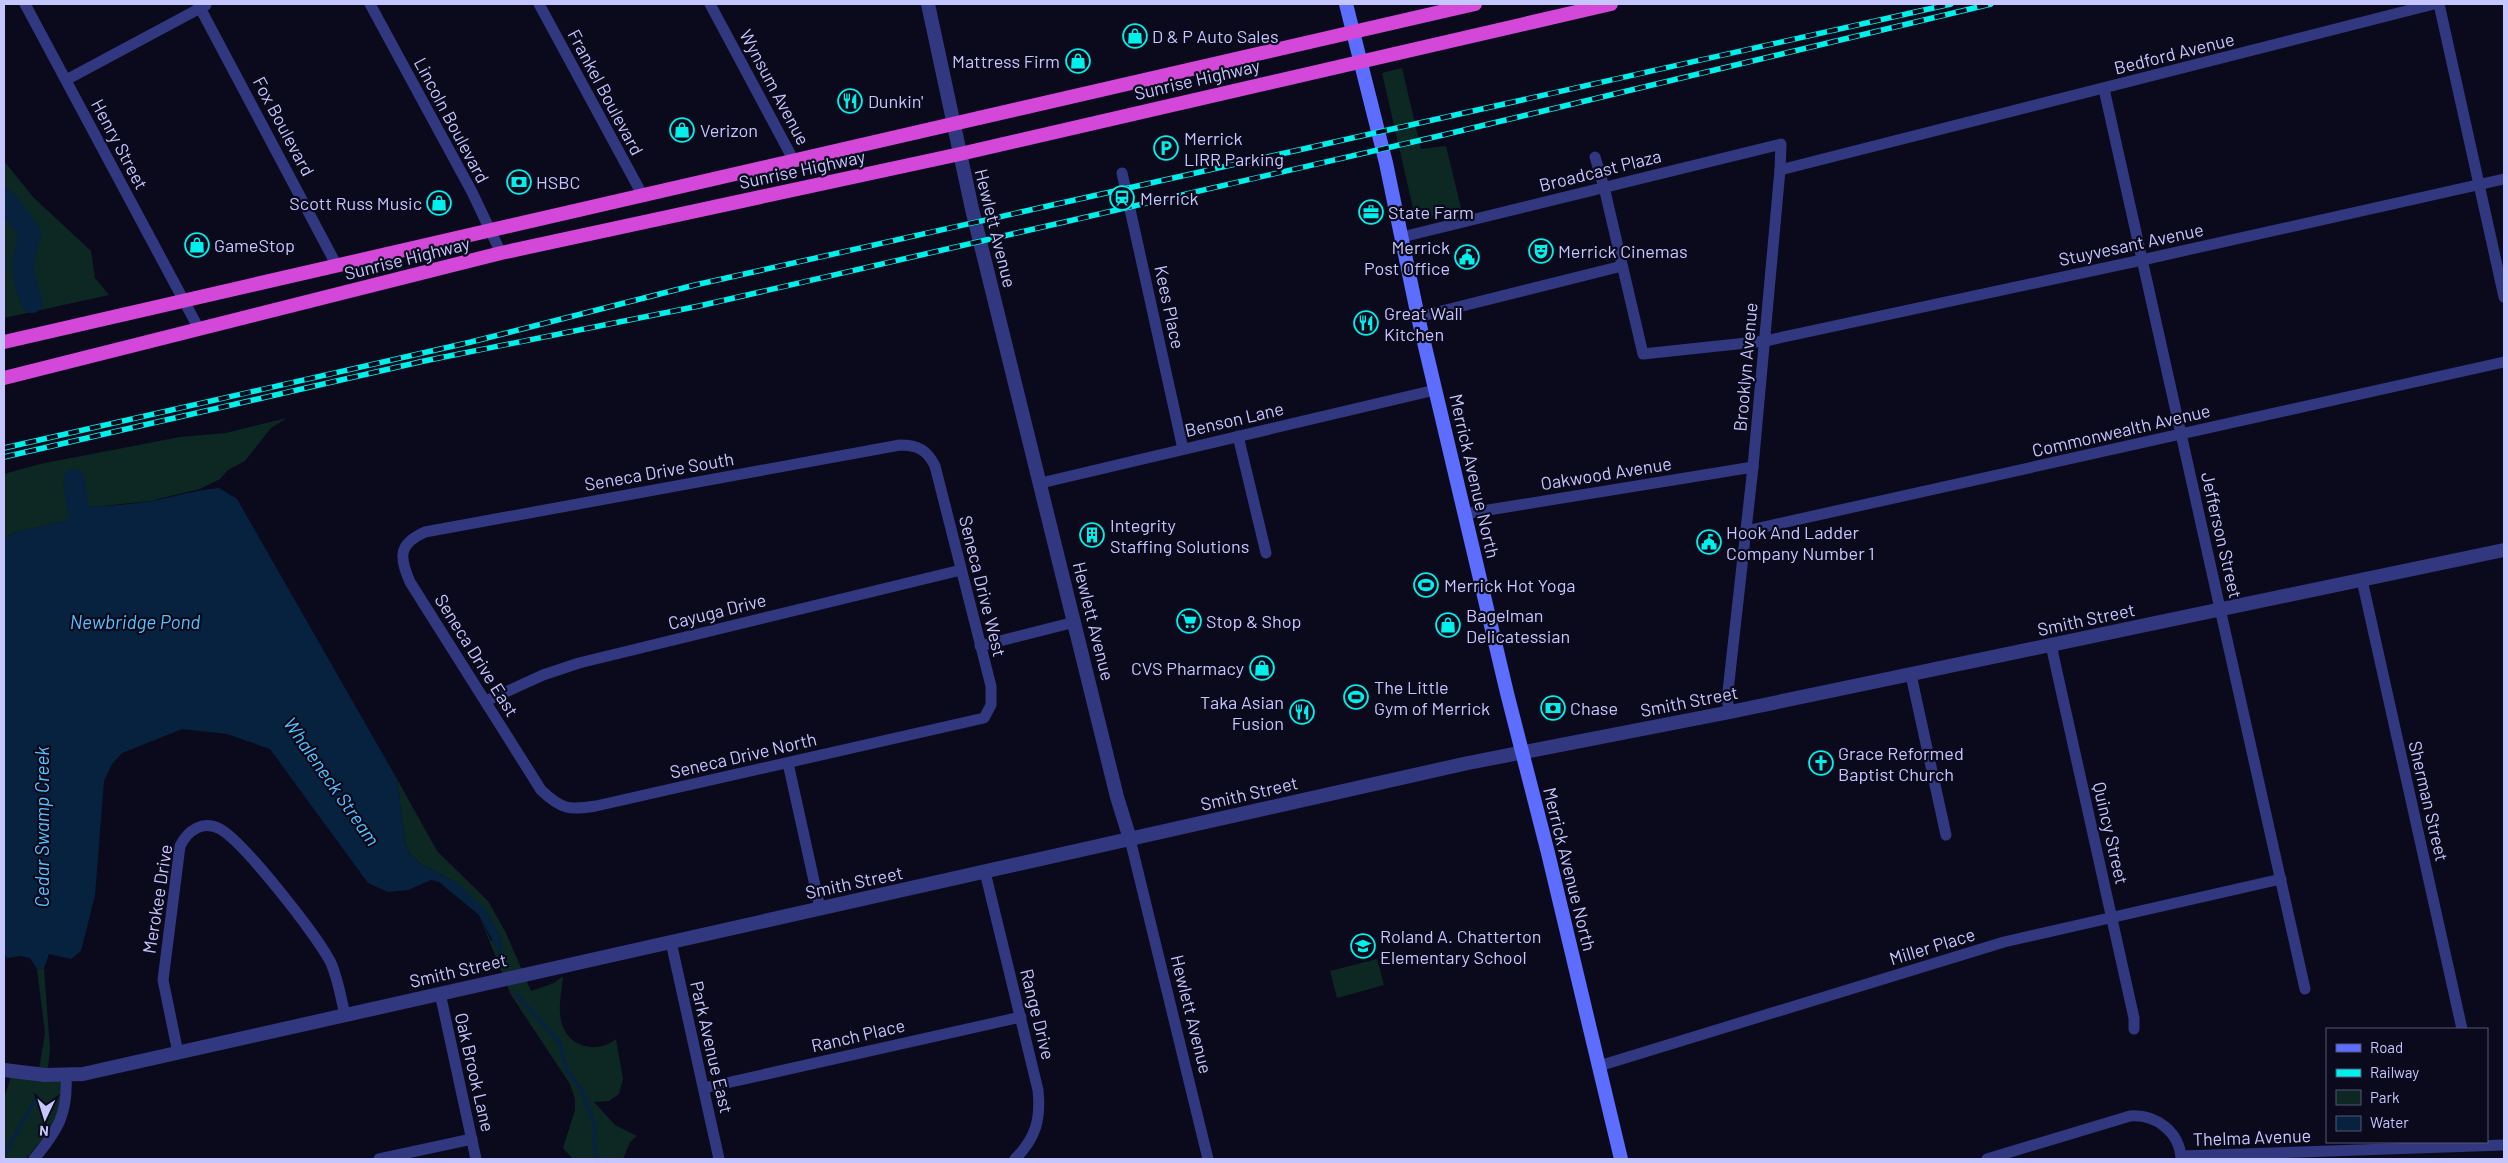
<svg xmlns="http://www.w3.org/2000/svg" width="2508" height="1163" font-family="Barlow,sans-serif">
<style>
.green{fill:#0d2723}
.water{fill:#07223f}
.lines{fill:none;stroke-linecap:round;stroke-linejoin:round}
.stream{stroke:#07223f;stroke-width:4}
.river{stroke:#07223f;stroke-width:22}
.minor{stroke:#313880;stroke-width:11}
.tertiary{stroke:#313880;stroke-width:14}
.secondary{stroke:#5d6dff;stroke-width:14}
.trunk{stroke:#d347d9;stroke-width:14}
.rail-casing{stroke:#00f1eb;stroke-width:5.5}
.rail{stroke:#0b0a1d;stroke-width:4;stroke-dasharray:11;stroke-linecap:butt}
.labels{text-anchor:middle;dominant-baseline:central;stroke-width:4.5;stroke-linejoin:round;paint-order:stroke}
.poi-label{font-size:18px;fill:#c6c6ff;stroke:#0b0a1d;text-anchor:start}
.street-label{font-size:18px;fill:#c6c6ff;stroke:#0b0a1d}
.water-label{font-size:19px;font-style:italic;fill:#54c5ff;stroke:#0b0a1d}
</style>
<rect width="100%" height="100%" fill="#0b0a1d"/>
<!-- green -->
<g class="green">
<polygon points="1402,68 1421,149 1446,146 1461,208 1416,221 1382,73"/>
<polygon points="4,161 33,197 91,251 95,278 109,295 4,318"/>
<polygon points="287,418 271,428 245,461 228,470 220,479 200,489 150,501 94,507 78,506 76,508 78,518 13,533 4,541 4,474 40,464 180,437 226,433"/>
<path d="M 397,779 L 437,851 L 488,901 L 506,933 L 531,991 L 554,983 L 563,976 C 562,990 557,1010 562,1024 C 569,1048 598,1054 616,1039 L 623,1079 L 619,1094 L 609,1101 L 594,1102 L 615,1125 L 637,1136 L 630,1142 L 623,1159 L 573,1159 L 563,1148 L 575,1110 L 575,1099 L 570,1084 L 511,995 L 479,915 L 491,941 L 501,938 L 457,883 L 421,864 L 410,854 L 405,843 Z"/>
<polygon points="1377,959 1384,985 1337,998 1330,971"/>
<polygon points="44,968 50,1050 47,1076 64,1077 56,1123 26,1159 4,1159 4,1099 12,1073 38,1076 45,1033 37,969"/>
</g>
<!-- water -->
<path class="water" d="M 219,488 L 237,499 L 397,779 L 405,843 L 410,854 L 421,864 L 457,883 L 488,912 L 501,938 L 506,966 L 479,915 L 439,882 L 431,880 L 408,890 L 388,892 L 368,883 L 270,749 L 227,734 L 182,729 L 122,753 L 112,764 L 104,781 L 95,895 L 81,951 L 71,959 L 49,954 L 44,968 L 37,969 L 30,958 L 21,956 L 7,958 L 4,954 L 4,541 L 13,533 L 77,518 L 76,508 L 78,506 C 102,507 127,505 151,501 C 174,497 195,490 219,488 Z"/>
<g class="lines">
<!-- stream -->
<g class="stream">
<polyline points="517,995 560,1043 566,1069 582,1091 595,1126 594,1139 597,1159"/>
<polyline points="4,1156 34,1101"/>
</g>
<!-- river -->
<g class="river">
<path d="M 4,199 L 15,212 L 30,234 C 21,266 20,271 32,302"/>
<polyline points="74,480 81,531"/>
</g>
<!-- minor -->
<g class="minor">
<polyline points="25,4 199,329"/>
<polyline points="198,4 337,266"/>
<polyline points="370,4 472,192 501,253"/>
<polyline points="539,4 643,196"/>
<polyline points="710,4 794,161"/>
<polyline points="2439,4 2504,297"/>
<polyline points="66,80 206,5"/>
<polyline points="2104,89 2305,989"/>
<polyline points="1595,157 1604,187 1643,354 1765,341 2142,260 2504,179"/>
<polyline points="1780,170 2434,4"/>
<polyline points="1122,173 1183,449"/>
<polyline points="1402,237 1781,144 1780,170 1753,467 1727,700 1730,712"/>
<polyline points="1418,317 1622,266"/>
<polyline points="1238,436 1266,553"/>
<path d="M 900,445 C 918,445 927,450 935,466 L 991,686 L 991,705 L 984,718 L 596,806 C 569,810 562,810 541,790 L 410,582 C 399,557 398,544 425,532 Z"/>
<polyline points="1041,483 1435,390"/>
<polyline points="1464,514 1753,467"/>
<polyline points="1746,531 2504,362"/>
<polyline points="2362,580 2462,1029"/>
<polyline points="2051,645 2134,1018 2134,1029"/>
<polyline points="980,646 1075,622"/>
<polyline points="1911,675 1946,835"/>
<polyline points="486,701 543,675 579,663 961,570"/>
<polyline points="788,763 820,908"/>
<polyline points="1130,839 1208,1159"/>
<path d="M 985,872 L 1038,1090 C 1041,1119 1036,1138 1015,1159"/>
<polyline points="671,942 719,1159"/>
<polyline points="440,993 476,1159"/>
<path d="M 178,1053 L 163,980 L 180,846 C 188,830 203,820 220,829 C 243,841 319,938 331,963 C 338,979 341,998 345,1015"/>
<polyline points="1599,1066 2004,942 2281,879"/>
<polyline points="704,1088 1021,1017"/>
<polyline points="2182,1156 2504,1145"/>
<path d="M 34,1159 C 58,1130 68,1114 66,1076"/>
<polyline points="379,1159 472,1139"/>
<path d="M 1987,1159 L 2130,1116 C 2156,1114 2180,1132 2181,1159"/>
</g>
<!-- tertiary -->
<g class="tertiary">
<polyline points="928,4 972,209 1117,797 1130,839"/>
<polyline points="4,1070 45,1075 83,1074 1468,763 1730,712 2504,550"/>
</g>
<!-- secondary -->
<polyline class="secondary" points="1346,4 1386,163 1418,317 1507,693 1548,853 1621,1159"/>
<!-- trunk -->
<g class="trunk">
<polyline points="4,342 1475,4"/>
<polyline points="4,378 501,253 960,154 1611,4"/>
</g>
<!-- rail casing -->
<g class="rail-casing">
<g id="rail">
<polyline points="4,448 471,342 695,285 1951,4"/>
<polyline points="4,457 424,361 699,306 1443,135 1991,4"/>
</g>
</g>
<!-- rail -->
<use href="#rail" class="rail"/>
</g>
<!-- icons -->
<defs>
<g id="shop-ring" transform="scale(1.25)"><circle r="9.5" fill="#0b0a1d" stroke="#00f1eb" stroke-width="1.5"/><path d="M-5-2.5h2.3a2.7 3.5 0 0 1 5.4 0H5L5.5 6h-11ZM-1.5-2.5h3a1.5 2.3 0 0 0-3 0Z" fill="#00f1eb"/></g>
<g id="restaurant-ring" transform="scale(1.25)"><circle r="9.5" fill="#0b0a1d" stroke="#00f1eb" stroke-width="1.5"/><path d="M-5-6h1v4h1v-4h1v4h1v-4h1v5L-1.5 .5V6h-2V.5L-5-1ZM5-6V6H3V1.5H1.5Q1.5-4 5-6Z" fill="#00f1eb"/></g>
<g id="parking-ring" transform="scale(1.25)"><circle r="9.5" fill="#0b0a1d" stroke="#00f1eb" stroke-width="1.5"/><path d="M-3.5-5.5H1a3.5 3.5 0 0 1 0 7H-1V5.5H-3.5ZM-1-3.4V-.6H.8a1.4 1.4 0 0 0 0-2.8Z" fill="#00f1eb"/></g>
<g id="bank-ring" transform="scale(1.25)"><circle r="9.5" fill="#0b0a1d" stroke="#00f1eb" stroke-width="1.5"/><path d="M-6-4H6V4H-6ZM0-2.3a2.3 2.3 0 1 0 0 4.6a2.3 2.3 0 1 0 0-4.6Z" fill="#00f1eb"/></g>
<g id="station-ring" transform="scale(1.25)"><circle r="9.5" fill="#0b0a1d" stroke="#00f1eb" stroke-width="1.5"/><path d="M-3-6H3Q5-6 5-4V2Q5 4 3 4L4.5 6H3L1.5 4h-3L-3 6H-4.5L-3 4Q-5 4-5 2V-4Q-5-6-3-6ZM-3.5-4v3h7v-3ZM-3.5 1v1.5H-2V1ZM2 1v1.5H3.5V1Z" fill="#00f1eb"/></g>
<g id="office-ring" transform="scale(1.25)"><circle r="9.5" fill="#0b0a1d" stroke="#00f1eb" stroke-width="1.5"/><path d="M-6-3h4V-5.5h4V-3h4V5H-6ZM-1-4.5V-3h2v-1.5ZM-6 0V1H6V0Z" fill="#00f1eb"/></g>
<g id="theatre-ring" transform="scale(1.25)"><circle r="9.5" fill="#0b0a1d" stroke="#00f1eb" stroke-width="1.5"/><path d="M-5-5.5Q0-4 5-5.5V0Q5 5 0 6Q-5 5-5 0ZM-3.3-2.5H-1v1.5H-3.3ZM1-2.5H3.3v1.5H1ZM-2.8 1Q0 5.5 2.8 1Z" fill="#00f1eb"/></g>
<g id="civic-ring" transform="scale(1.25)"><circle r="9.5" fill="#0b0a1d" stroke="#00f1eb" stroke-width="1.5"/><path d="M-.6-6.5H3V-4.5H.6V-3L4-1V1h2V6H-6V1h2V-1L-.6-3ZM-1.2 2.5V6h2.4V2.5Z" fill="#00f1eb"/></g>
<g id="building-ring" transform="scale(1.25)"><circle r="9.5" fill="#0b0a1d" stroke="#00f1eb" stroke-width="1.5"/><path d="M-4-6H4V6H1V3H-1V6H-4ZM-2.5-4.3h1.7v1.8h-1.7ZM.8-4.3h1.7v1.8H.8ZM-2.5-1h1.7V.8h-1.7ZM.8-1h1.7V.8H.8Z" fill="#00f1eb"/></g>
<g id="stadium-ring" transform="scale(1.25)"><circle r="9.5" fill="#0b0a1d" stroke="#00f1eb" stroke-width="1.5"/><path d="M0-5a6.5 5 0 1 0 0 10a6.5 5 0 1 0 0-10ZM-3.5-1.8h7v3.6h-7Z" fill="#00f1eb"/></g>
<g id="supermarket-ring" transform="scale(1.25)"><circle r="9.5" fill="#0b0a1d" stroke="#00f1eb" stroke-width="1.5"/><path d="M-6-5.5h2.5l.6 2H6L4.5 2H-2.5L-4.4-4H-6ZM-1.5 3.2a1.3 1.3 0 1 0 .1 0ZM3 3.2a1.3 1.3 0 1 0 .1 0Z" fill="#00f1eb"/></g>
<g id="church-ring" transform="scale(1.25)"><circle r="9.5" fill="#0b0a1d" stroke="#00f1eb" stroke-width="1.5"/><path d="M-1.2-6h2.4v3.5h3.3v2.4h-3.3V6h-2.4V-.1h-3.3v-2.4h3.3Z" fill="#00f1eb"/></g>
<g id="school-ring" transform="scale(1.25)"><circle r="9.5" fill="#0b0a1d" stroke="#00f1eb" stroke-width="1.5"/><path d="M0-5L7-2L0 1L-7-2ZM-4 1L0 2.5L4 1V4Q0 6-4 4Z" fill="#00f1eb"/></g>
</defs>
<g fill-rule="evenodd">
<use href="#shop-ring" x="1135" y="36"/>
<use href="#shop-ring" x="1078" y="61"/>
<use href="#restaurant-ring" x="850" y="101"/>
<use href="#shop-ring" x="682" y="130"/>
<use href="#parking-ring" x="1166" y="148"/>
<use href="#bank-ring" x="519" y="182"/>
<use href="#station-ring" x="1122" y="198"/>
<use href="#shop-ring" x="439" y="203"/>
<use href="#office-ring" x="1371" y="212"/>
<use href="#shop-ring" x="197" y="245"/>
<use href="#theatre-ring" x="1541" y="251"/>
<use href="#civic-ring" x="1467" y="257"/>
<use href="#restaurant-ring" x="1366" y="323"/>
<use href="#building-ring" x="1092" y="535"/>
<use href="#civic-ring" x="1709" y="542"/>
<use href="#stadium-ring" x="1426" y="585"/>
<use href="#supermarket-ring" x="1189" y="621"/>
<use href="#shop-ring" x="1448" y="625"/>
<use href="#shop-ring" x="1262" y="668"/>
<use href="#stadium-ring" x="1356" y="697"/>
<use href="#bank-ring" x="1553" y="708"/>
<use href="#restaurant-ring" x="1302" y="712"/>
<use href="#church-ring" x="1821" y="763"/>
<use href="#school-ring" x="1363" y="946"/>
</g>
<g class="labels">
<!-- poi labels -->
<g class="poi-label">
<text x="1152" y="36">D &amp; P Auto Sales</text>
<text x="1060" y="61" text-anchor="end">Mattress Firm</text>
<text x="868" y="101">Dunkin'</text>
<text x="700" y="130">Verizon</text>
<text x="1184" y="138">Merrick<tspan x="1184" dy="21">LIRR Parking</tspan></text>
<text x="536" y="182">HSBC</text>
<text x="1140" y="198">Merrick</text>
<text x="422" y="203" text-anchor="end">Scott Russ Music</text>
<text x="1388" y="212">State Farm</text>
<text x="214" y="245">GameStop</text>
<text x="1450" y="247" text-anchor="end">Merrick<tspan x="1450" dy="21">Post Office</tspan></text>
<text x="1558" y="251">Merrick Cinemas</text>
<text x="1384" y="313">Great Wall<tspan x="1384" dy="21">Kitchen</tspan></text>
<text x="1110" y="525">Integrity<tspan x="1110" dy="21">Staffing Solutions</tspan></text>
<text x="1726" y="532">Hook And Ladder<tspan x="1726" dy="21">Company Number 1</tspan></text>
<text x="1444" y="585">Merrick Hot Yoga</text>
<text x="1466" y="615">Bagelman<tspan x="1466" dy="21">Delicatessian</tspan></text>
<text x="1206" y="621">Stop &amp; Shop</text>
<text x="1244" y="668" text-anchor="end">CVS Pharmacy</text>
<text x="1374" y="687">The Little<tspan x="1374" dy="21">Gym of Merrick</tspan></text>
<text x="1284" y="702" text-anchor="end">Taka Asian<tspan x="1284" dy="21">Fusion</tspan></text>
<text x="1570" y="708">Chase</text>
<text x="1838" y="753">Grace Reformed<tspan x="1838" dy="21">Baptist Church</tspan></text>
<text x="1380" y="936">Roland A. Chatterton<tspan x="1380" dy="21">Elementary School</tspan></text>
</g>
<!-- street labels -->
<g class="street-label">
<text transform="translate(2174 53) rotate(-14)">Bedford Avenue</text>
<text transform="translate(1197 79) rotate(-13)">Sunrise Highway</text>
<text transform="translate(775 87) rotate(62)">Wynsum Avenue</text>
<text transform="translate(606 92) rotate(62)">Frankel Boulevard</text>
<text transform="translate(452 120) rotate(62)">Lincoln Boulevard</text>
<text transform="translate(284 126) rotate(62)">Fox Boulevard</text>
<text transform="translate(120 144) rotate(62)">Henry Street</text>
<text transform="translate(802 169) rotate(-12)">Sunrise Highway</text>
<text transform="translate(1600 170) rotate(-14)">Broadcast Plaza</text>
<text transform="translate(996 228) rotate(76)">Hewlett Avenue</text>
<text transform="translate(2131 244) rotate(-12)">Stuyvesant Avenue</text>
<text transform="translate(407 258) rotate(-14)">Sunrise Highway</text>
<text transform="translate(1170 307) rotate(78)">Kees Place</text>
<text transform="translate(1745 367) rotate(-85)">Brooklyn Avenue</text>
<text transform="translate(1234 419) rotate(-13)">Benson Lane</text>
<text transform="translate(2121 430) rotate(-13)">Commonwealth Avenue</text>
<text transform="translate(659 471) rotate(-10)">Seneca Drive South</text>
<text transform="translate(1606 473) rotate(-9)">Oakwood Avenue</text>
<text transform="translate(1475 476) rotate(77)">Merrick Avenue North</text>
<text transform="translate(2222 535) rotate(77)">Jefferson Street</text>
<text transform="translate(983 586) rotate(76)">Seneca Drive West</text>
<text transform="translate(717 611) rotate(-14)">Cayuga Drive</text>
<text transform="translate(2086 619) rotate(-12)">Smith Street</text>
<text transform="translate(1094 621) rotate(76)">Hewlett Avenue</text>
<text transform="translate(477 655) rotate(58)">Seneca Drive East</text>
<text transform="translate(1689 701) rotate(-11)">Smith Street</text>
<text transform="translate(743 755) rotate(-13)">Seneca Drive North</text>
<text transform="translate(1249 793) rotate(-13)">Smith Street</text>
<text transform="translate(2429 801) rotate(77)">Sherman Street</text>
<text transform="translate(2111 833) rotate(77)">Quincy Street</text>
<text transform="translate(1570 869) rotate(76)">Merrick Avenue North</text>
<text transform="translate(854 882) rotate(-12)">Smith Street</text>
<text transform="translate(157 899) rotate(-81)">Merokee Drive</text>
<text transform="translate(1932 946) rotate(-17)">Miller Place</text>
<text transform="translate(458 970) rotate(-13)">Smith Street</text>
<text transform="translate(1038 1014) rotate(76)">Range Drive</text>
<text transform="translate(1192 1014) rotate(76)">Hewlett Avenue</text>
<text transform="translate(858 1035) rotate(-13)">Ranch Place</text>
<text transform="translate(712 1047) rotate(77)">Park Avenue East</text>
<text transform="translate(475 1072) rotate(77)">Oak Brook Lane</text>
<text transform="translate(2252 1137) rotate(-2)">Thelma Avenue</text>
</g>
<!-- water labels -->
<g class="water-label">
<text x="135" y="621">Newbridge Pond</text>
<text transform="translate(332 781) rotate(55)">Whaleneck Stream</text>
<text transform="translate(41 827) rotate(-90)">Cedar Swamp Creek</text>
</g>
</g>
<!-- border -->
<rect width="2508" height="1163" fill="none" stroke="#c6c6ff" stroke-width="10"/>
<!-- legend -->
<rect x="2326" y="1028" width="162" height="115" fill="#0b0a1d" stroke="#565577"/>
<rect x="2336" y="1044" width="25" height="8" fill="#5d6dff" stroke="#565577"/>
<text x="2370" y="1053" font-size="15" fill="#c6c6ff">Road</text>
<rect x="2336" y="1069" width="25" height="8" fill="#00f1eb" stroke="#565577"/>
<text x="2370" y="1078" font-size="15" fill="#c6c6ff">Railway</text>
<rect x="2336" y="1090" width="25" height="15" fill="#0d2723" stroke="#565577"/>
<text x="2370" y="1103" font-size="15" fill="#c6c6ff">Park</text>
<rect x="2336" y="1116" width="25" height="15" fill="#07223f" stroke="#565577"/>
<text x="2370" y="1128" font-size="15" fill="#c6c6ff">Water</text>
<!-- north arrow -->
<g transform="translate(45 1118) rotate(184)" stroke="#0b0a1d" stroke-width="4" paint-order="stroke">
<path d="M0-4L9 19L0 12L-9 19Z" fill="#c6c6ff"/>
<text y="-8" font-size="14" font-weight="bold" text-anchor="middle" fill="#c6c6ff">N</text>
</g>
</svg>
